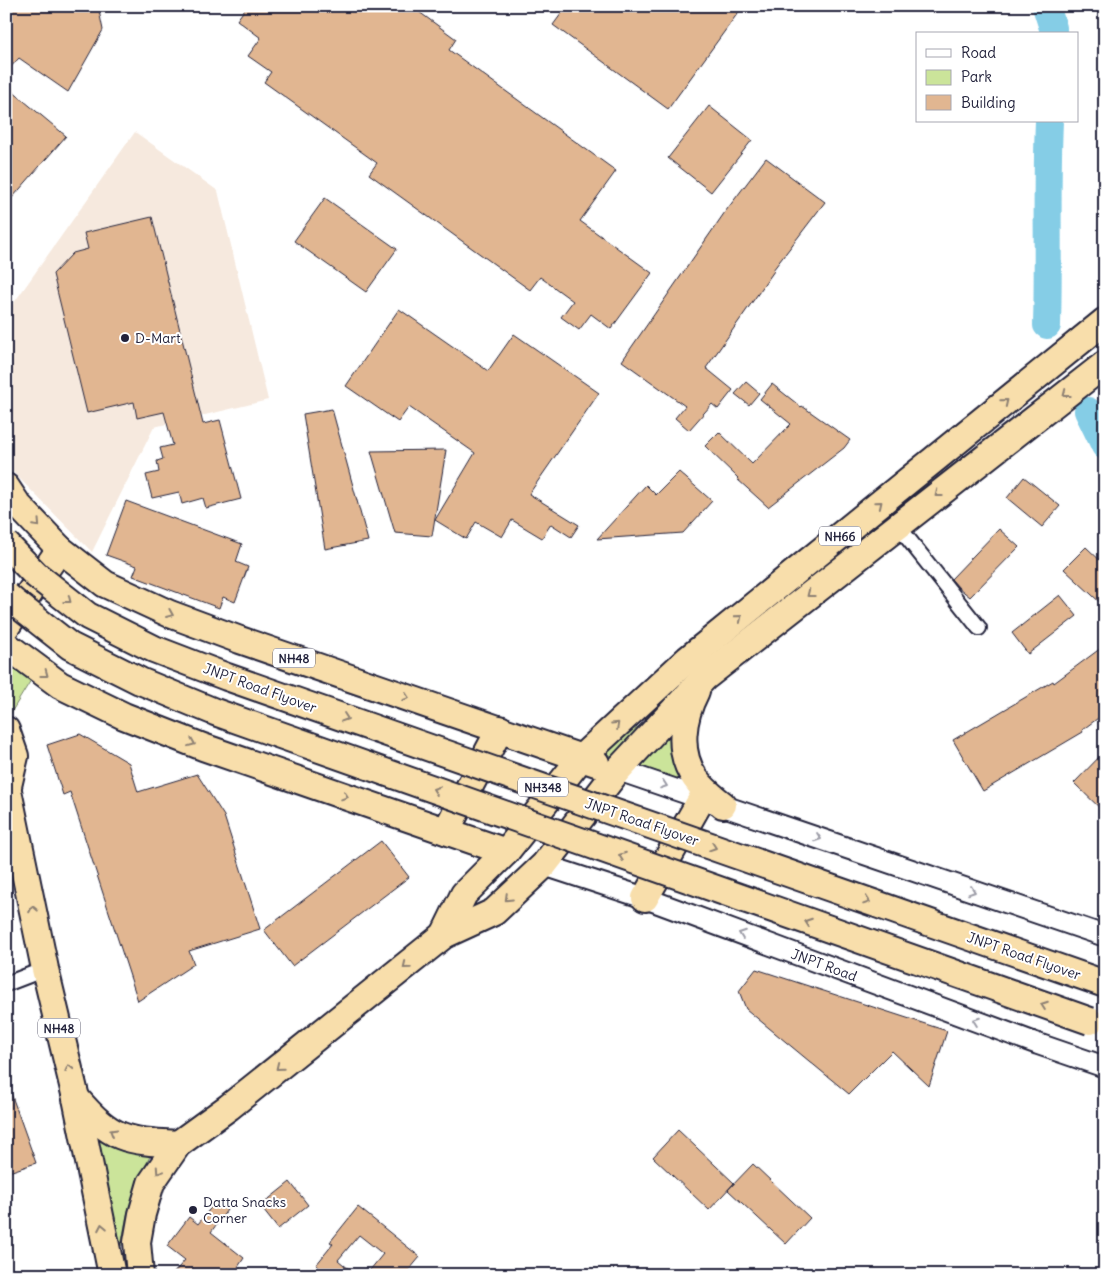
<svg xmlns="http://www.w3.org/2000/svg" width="1111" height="1281" font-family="Delius,sans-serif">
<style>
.built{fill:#f6e9de}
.green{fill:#cbe49a;stroke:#76836a}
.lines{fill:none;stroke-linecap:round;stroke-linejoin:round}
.river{stroke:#85cde6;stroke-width:28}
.building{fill:#e1b691;stroke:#22223b}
.street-casing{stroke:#22223b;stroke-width:18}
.secondary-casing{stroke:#22223b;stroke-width:24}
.highway-casing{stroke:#22223b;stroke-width:30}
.street{stroke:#fff;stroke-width:14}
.secondary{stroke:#fff;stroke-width:20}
.highway{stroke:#f8deab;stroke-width:26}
.highway-bridge-casing{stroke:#22223b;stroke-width:30;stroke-linecap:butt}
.highway-bridge{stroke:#f8deab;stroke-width:26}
.oneway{stroke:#8d8073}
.oneway2{stroke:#9c9ca7}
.poi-dot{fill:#22223b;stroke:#fff;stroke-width:2}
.labels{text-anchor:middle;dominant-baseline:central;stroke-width:4;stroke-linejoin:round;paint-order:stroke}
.shield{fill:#fff;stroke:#646476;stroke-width:1}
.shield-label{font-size:12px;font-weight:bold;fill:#22223b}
.poi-label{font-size:14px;fill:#22223b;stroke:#fff;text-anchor:start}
.street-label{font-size:14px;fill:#22223b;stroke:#fff}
</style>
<rect width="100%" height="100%" fill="#fff"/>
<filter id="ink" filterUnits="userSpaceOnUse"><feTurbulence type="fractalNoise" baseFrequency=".02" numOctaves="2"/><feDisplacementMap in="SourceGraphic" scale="10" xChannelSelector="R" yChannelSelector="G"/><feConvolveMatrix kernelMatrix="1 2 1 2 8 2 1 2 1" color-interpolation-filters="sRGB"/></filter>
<g filter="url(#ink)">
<!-- built -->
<polygon class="built" points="135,132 218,191 268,400 154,427 92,552 12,471 6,459 6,314"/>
<!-- green -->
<g class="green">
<polygon points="6,660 31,680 12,711 6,726"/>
<polygon points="681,701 683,781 598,751"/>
<polygon points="96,1135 151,1154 136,1186 127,1215 121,1246"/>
</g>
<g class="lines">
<!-- river -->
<g class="river">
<polyline points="1046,6 1053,28 1053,34"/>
<path d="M 1047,325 C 1049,257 1046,189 1049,121"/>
<polyline points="1088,411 1105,446"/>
</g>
</g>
<!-- building -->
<g class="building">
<polygon points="6,6 98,6 103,30 68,92 19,58 6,72"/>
<polygon points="247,6 411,6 456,39 449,50 616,171 580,221 652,273 611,329 591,314 579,330 561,317 573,301 540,277 530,290 369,174 377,163 264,82 271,72 248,56 261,38 237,20"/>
<polygon points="567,6 743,6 668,109 553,25"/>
<polygon points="6,86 66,136 6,205"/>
<polygon points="709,106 752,140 711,192 668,158"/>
<polygon points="766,158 825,202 773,270 774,271 706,368 733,390 718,409 712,404 689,430 675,418 685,406 622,361 725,212"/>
<polygon points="325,198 397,249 366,292 294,241"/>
<polygon points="152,217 203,424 220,420 241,499 206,508 203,498 182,504 179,492 152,498 146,475 159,472 157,461 163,459 160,448 173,445 164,412 137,418 134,402 87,413 53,274 73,253 88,249 84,233"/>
<polygon points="399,309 488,371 514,334 599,393 529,494 579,525 571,537 551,524 542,538 512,520 502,537 476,522 466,539 435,520 475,453 409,407 398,422 346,386"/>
<polygon points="746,382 759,393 749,405 735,394"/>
<polygon points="772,384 801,407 802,406 850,440 844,448 768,507 737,479 738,478 705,446 719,432 752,464 791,424 760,399"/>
<polygon points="332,409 368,541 325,549 303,414"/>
<polygon points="446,450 432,536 395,533 371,451"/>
<polygon points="679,472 712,501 683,533 597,539 646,485 656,495"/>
<polygon points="1024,477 1060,506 1042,527 1007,498"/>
<polygon points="126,501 242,544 236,562 248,567 235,602 223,597 219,608 133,576 137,566 106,555"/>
<polygon points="999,529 1019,547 970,597 959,588 951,579"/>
<polygon points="1086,547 1105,565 1105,607 1064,569"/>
<polygon points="1060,595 1077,616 1028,654 1012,633"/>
<polygon points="1105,645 1105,713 1082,730 1083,732 983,791 953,740 1053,681 1054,683"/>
<polygon points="80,734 129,763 138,792 197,774 224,816 260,929 189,951 194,964 138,1001 70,792 63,795 47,745"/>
<polygon points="1105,751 1105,813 1074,783"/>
<polygon points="381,841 409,877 292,966 264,930"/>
<polygon points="756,969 947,1031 929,1086 892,1051 849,1094 746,1009 739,991"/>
<polygon points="6,1085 8,1085 36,1163 6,1173"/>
<polygon points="678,1130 734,1183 709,1210 653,1157"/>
<polygon points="753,1164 810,1218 786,1244 728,1190"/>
<polygon points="290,1182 308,1205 278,1229 260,1206"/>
<polygon points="216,1201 227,1210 211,1232 244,1258 238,1267 247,1275 172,1275 185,1260 167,1246 189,1217 198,1224"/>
<polygon points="358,1207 420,1257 405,1275 366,1275 383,1254 359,1235 338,1260 356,1275 328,1275 316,1265 333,1244 330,1242"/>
</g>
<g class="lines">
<!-- street casing -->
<g class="street-casing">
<g id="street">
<polyline points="898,526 979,628"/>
<polyline points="6,984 45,969"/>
</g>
</g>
<!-- secondary casing -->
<g class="secondary-casing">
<g id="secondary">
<polyline points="618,770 1105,936"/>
<polyline points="544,865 645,898 1038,1044 1105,1067"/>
</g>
</g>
<!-- highway casing -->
<g class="highway-casing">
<g id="highway">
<polyline points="6,487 18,505 60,549 105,584 170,614 240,640 596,763"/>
<polyline points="6,627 60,549"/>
<polyline points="6,645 60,685 124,716 203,747 506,852"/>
<path d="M 696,691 C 682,718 677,752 695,778 C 702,789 713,797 723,805"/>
<polyline points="6,730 15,756 8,786"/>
<polyline points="6,781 45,969 76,1098 112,1275"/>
<polyline points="446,831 500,729"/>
<polyline points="645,898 702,798"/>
<polyline points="444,935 464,894 506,852 581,758 688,659 1105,321"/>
<path d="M 76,1098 C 112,1140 125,1141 178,1144"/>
<polyline points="140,1275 137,1242 142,1214 151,1183 178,1144 229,1107 444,935 494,912 544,865 618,770 704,678 1105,364"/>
</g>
</g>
<!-- street -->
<use href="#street" class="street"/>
<!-- secondary -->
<use href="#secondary" class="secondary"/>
<!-- highway -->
<use href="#highway" class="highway"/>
<!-- highway-bridge casing -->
<g class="highway-bridge-casing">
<g id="highway-bridge">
<polyline points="6,544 36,575 88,616 154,649 227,677 1105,984"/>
<polyline points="6,595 14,602 70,646 140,681 215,712 1090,1021"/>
</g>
</g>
<!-- highway-bridge -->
<use href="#highway-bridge" class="highway-bridge"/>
</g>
<!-- one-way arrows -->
<defs><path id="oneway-chevron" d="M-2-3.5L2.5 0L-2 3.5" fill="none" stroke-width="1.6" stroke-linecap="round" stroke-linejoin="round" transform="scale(1.25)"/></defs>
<g class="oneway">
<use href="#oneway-chevron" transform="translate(1066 394) rotate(142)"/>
<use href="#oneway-chevron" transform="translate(1005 402) rotate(-39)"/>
<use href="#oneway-chevron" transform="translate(938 494) rotate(142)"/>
<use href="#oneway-chevron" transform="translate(879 504) rotate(-39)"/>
<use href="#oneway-chevron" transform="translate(37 524) rotate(47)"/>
<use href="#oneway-chevron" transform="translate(810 594) rotate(142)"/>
<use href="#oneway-chevron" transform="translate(68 600) rotate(38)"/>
<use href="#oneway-chevron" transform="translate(170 614) rotate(23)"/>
<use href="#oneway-chevron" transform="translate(739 618) rotate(-39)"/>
<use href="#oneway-chevron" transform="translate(45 674) rotate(37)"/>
<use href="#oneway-chevron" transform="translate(406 697) rotate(19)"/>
<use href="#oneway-chevron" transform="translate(345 718) rotate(19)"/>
<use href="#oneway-chevron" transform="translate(616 725) rotate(-43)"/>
<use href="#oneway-chevron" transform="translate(192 743) rotate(22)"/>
<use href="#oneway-chevron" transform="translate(436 790) rotate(-160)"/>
<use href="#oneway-chevron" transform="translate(345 796) rotate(19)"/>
<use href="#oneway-chevron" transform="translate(713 847) rotate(19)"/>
<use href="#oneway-chevron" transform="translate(622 856) rotate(-160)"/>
<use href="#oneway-chevron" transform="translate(508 898) rotate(136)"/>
<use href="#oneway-chevron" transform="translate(867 901) rotate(19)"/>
<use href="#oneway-chevron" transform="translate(33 909) rotate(-101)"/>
<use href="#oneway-chevron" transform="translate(808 922) rotate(-160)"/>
<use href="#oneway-chevron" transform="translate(406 966) rotate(141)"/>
<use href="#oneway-chevron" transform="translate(1044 1005) rotate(-160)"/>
<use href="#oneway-chevron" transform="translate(279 1067) rotate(141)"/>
<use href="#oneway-chevron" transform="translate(69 1068) rotate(-104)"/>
<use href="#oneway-chevron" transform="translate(113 1132) rotate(-150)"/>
<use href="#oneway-chevron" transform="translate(159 1171) rotate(124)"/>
<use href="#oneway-chevron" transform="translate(102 1227) rotate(-101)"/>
</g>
<g class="oneway2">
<use href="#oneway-chevron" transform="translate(664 785) rotate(19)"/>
<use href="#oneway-chevron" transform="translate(818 838) rotate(19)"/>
<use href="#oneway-chevron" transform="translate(972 891) rotate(19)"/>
<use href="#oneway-chevron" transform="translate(742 934) rotate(-160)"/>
<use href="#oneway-chevron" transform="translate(976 1021) rotate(-160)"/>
</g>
</g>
<!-- markers -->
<g class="poi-dot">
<circle cx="125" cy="338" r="5"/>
<circle cx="193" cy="1210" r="5"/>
</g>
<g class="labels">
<!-- shield labels -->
<g class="shield">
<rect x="819" y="526.5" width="42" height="19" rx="4"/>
<rect x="273" y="648.5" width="42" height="19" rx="4"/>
<rect x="518" y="777.5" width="50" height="19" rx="4"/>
<rect x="38" y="1018.5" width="42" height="19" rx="4"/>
</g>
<g class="shield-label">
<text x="840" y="536">NH66</text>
<text x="294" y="658">NH48</text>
<text x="543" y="787">NH348</text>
<text x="59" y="1028">NH48</text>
</g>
<!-- poi labels -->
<g class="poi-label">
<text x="135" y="338">D-Mart</text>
<text x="203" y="1202">Datta Snacks<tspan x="203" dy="16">Corner</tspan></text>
</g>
<!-- street labels -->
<g class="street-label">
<text transform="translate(260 688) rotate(20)">JNPT Road Flyover</text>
<text transform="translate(642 822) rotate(19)">JNPT Road Flyover</text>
<text transform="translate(1024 956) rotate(19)">JNPT Road Flyover</text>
<text transform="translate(824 965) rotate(20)">JNPT Road</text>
</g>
</g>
<!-- margin -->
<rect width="1111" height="1281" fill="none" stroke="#fff" stroke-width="25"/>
<rect x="12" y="12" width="1086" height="1256" fill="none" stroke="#22223b" stroke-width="2" filter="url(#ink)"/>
<!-- legend -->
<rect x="916" y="32" width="162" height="90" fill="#ffffff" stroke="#a7a7b1"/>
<rect x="926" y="49" width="25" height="8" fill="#ffffff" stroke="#a7a7b1"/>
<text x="961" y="58" font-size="15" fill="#22223b">Road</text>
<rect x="926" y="70" width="25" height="15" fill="#cbe49a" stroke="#a7a7b1"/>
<text x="961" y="82" font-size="15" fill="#22223b">Park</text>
<rect x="926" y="95" width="25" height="15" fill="#e1b691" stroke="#a7a7b1"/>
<text x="961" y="108" font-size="15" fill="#22223b">Building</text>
</svg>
